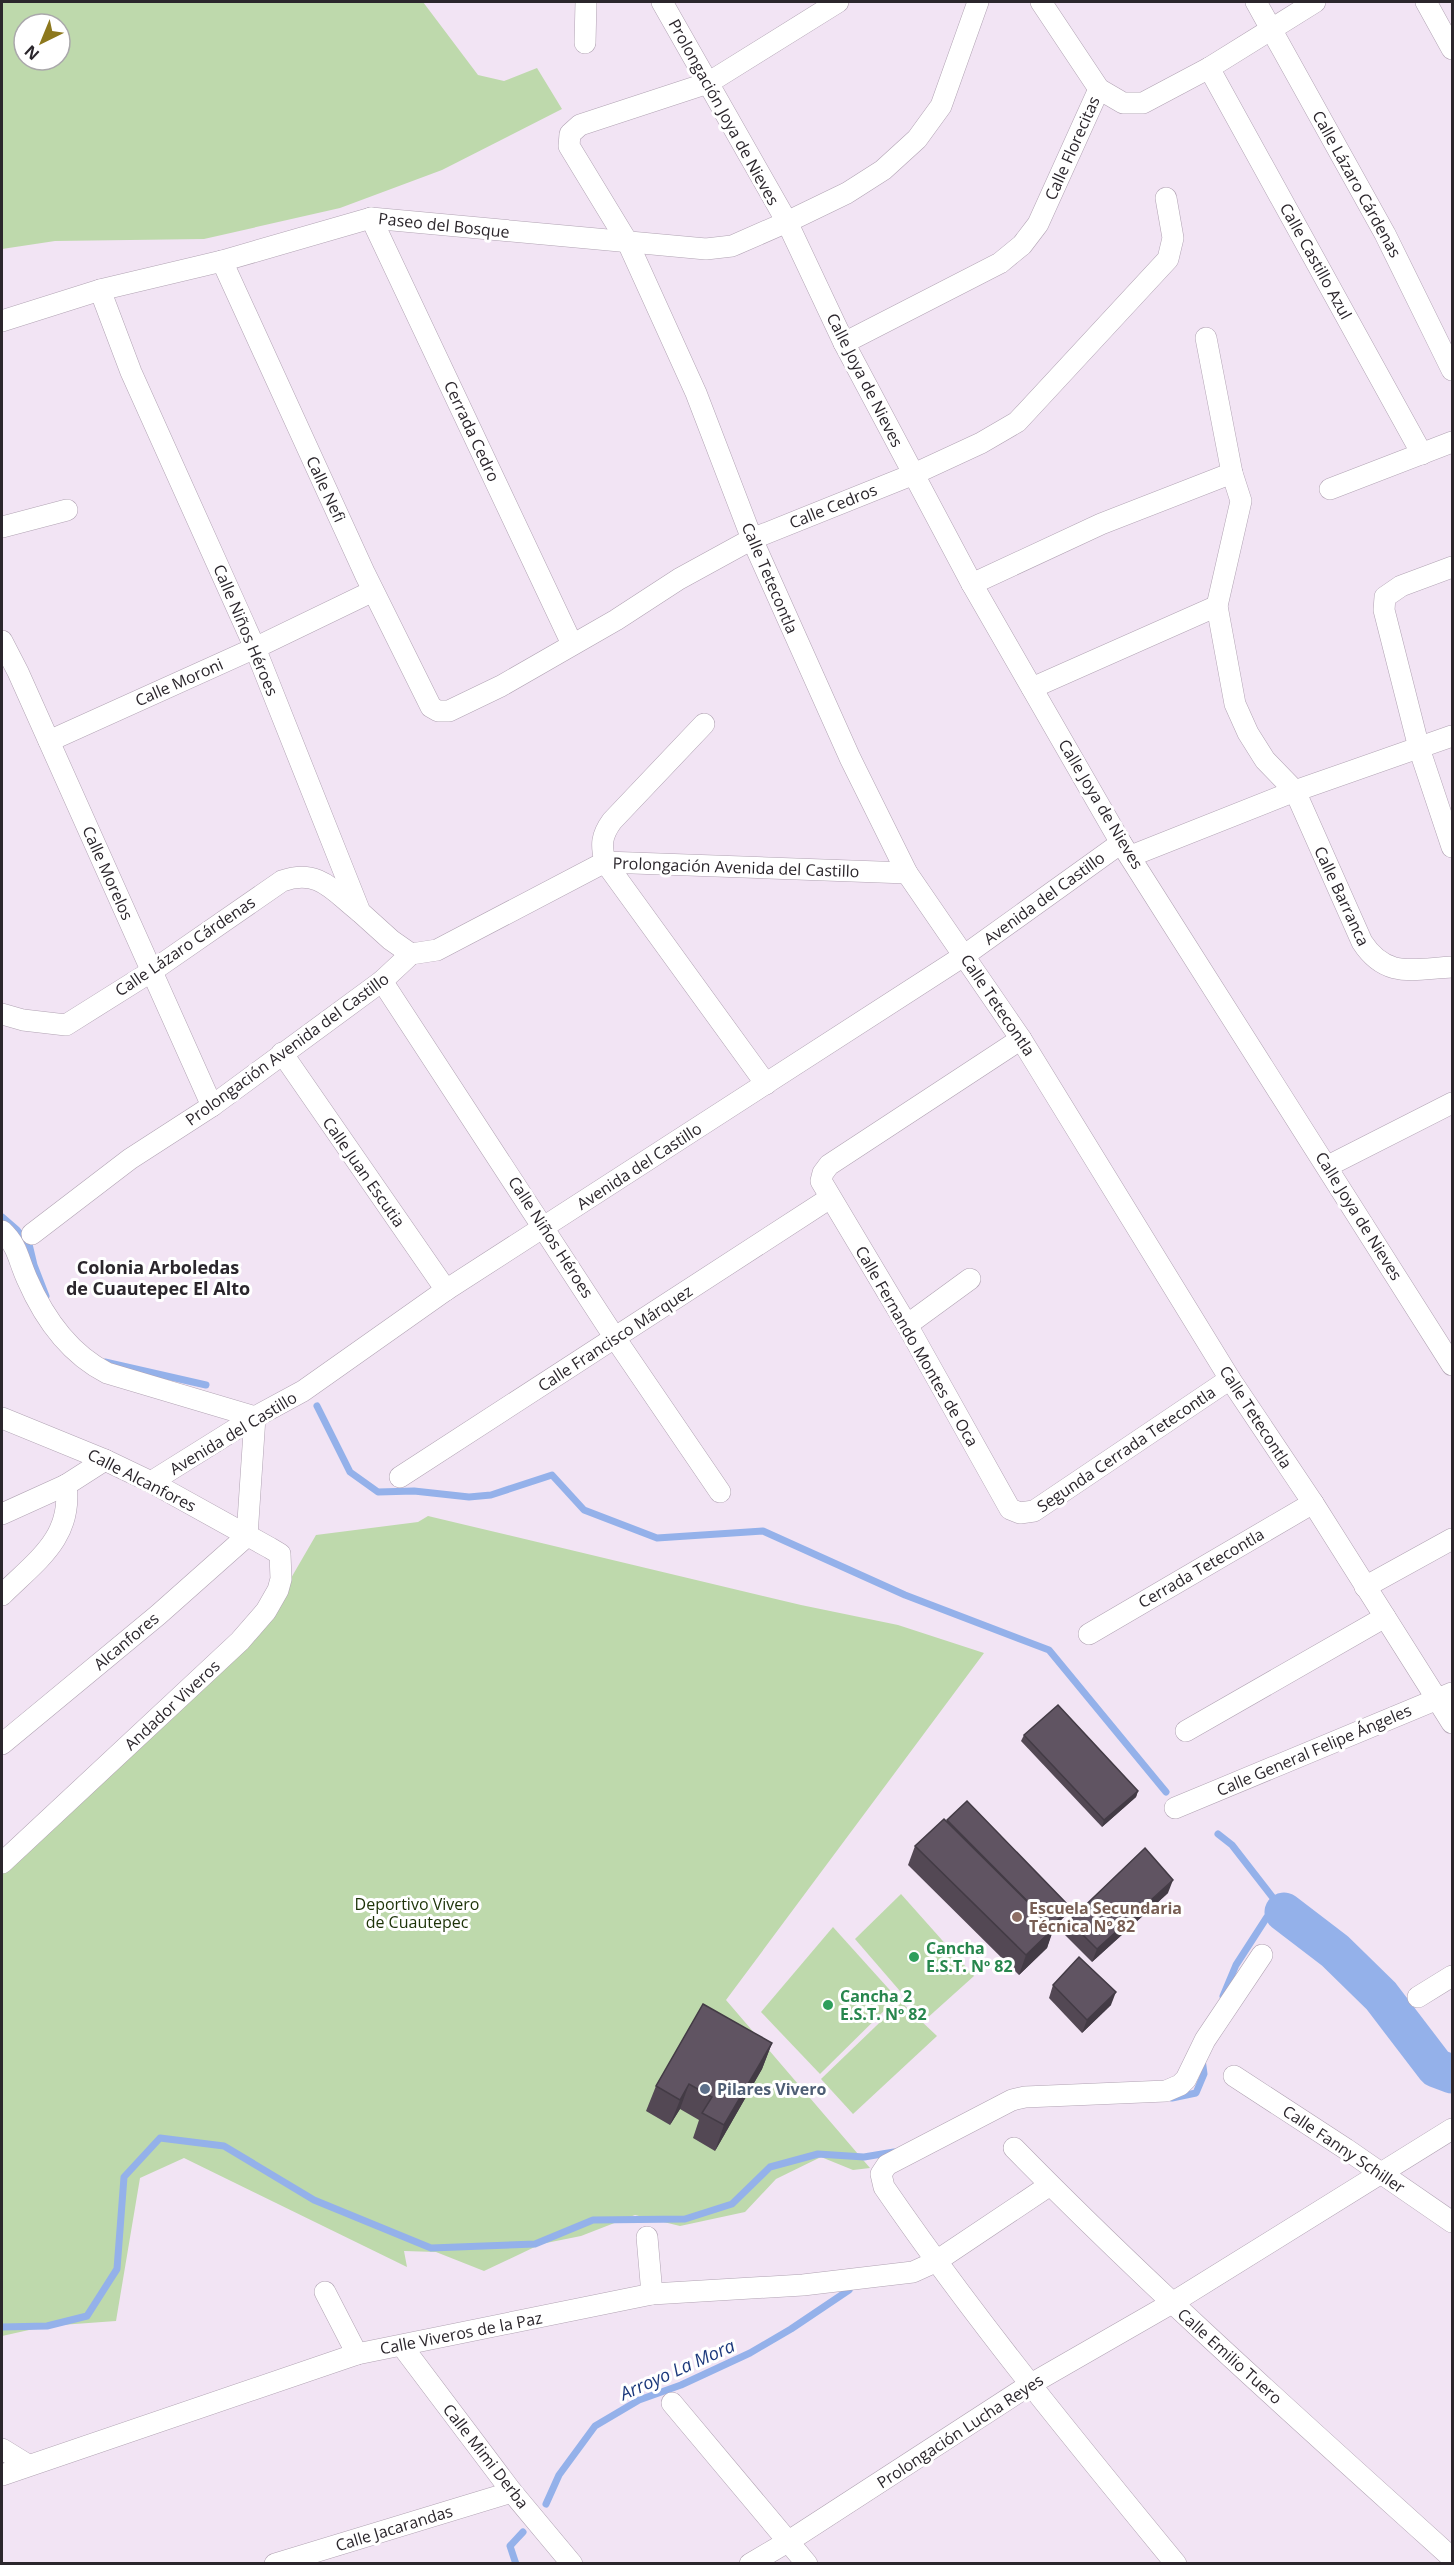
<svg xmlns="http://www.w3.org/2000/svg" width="1454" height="2565" font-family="'Open Sans',sans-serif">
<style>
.green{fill:#bed9ac;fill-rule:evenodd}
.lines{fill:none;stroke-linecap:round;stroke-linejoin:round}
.stream{stroke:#94b1ea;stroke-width:7}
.river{stroke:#94b1ea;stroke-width:39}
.street-casing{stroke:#b1a3b3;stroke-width:22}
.street{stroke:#fff;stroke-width:21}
.wall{fill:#534854}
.shaded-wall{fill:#433b45}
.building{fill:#605462;stroke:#433b45;stroke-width:1.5}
.education-dot{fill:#8d6e63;stroke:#fff;stroke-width:2}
.leisure-dot{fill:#2e9e5b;stroke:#fff;stroke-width:2}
.service-dot{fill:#5c6f8a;stroke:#fff;stroke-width:2}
.labels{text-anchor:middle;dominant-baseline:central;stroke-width:6;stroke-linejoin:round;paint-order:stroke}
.street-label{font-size:16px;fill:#2b262c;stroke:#fff}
.park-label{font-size:16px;fill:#1c3207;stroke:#fff}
.education-label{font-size:16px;font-weight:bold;fill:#785e54;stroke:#fff;text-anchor:start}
.leisure-label{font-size:16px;font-weight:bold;fill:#27864d;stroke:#fff;text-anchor:start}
.service-label{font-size:16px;font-weight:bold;fill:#4e5e75;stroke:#fff;text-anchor:start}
.neighbourhood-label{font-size:18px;font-weight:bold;fill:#2b262c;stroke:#fff}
.water-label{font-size:18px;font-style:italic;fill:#1c397c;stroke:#fff}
</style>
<rect width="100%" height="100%" fill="#f2e4f4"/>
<!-- green -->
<g class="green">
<path d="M 2,2 L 423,2 L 478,75 L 504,81 L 537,68 L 562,109 L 442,170 L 340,208 L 204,239 L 55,241 L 2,249 ZM 24,24 L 60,24 L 60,60 L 24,60 Z"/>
<polygon points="428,1516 801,1605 898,1625 984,1653 726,2000 870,2168 853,2170 821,2157 776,2179 745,2212 680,2226 635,2215 581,2236 541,2244 484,2271 436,2252 404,2251 407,2267 184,2158 140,2178 116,2321 47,2326 2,2336 2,1871 276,1604 316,1535 418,1522"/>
<polygon points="901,1894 974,1976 925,2020 855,1939"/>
<polygon points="833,1927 897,1998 820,2074 761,2012"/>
<polygon points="901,2002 937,2036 853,2114 821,2079"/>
</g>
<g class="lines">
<!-- stream -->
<g class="stream">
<polyline points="2,1217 17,1230 29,1244 34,1265 46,1296"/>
<polyline points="105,1362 206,1385"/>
<polyline points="317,1406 350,1472 378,1492 414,1491 469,1497 491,1495 552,1475 584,1510 657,1538 763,1531 905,1595 1049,1650 1166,1792"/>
<polyline points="1218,1834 1232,1845 1284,1912 1267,1917 1236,1965 1223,1996"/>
<polyline points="1172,2098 1196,2093 1204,2074 1202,2059"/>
<polyline points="2,2327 47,2326 87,2316 117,2269 124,2177 160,2138 224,2146 314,2200 431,2248 535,2244 593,2220 685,2219 732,2204 770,2167 818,2154 864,2157 894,2152"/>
<polyline points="546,2504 559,2475 595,2426 639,2400 681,2385 750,2353 791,2329 849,2290"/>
<polyline points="516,2564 510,2546 523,2532"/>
</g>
<!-- river -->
<polyline class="river" points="1284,1912 1335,1951 1381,1996 1436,2068 1452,2074"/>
<!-- street casing -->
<g class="street-casing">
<g id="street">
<polyline points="662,2 787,222 844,343 972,584 1121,843 1452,1365"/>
<polyline points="838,2 708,83 580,125 570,134 569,146 628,243 696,393 752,539 850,758 907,873 1021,1039 1230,1379 1313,1503 1452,1723"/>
<polyline points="1041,2 1099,89 1123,103 1143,103 1209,68 1315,2"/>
<polyline points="1256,2 1385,234 1452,370"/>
<polyline points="1426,2 1452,49"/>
<polyline points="585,43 586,2"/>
<polyline points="1209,68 1422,454"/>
<polyline points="371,218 572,644"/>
<polyline points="222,261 365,574 431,707 438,711 449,711 501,686 616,620 679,579 752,539 914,474 981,443 1017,422 1168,259 1173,238 1166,198"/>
<polyline points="100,290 131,372 255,648 360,912 391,940 411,954"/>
<polyline points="2,321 100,290 222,261 371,218 706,249 732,246 787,222 847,193 883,170 917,139 941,106 978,2"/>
<path d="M 1206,338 L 1232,473 L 1241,501 L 1217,606 L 1235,704 L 1248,733 L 1265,760 L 1295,791 L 1362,942 C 1386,979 1413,969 1452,967"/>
<polyline points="844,343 1000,263 1022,245 1038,224 1099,89"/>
<polyline points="1330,489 1452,442"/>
<polyline points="2,527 67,510"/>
<polyline points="1452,567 1401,586 1385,597 1384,610 1419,748 1452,847"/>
<polyline points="972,584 1101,524 1232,473"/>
<polyline points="2,641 18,672 212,1106"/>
<polyline points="1032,688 1217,606"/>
<path d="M 704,724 L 612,821 C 601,836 601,845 605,862 L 766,1084"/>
<polyline points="49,741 255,648 373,591"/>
<polyline points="1131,856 1295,791 1452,736"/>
<polyline points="382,981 615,1338 720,1492"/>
<path d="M 2,1014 L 23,1020 L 66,1025 L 152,971 L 282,881 C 319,868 333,891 360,912"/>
<polyline points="1021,1039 829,1165 823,1173 821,1181 907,1325 1010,1509 1020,1513 1034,1511 1230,1379"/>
<polyline points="282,1053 446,1290"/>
<polyline points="1328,1166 1452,1103"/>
<path d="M 2,1231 C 18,1246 18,1259 27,1279 C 44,1318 68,1353 107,1373 L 255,1417 L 247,1536"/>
<polyline points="32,1234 130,1159 212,1106 382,981 411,954 437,950 605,862 907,873"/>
<polyline points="907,1325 970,1279"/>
<polyline points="2,1418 105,1460 151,1482 270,1548 280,1554 281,1579 278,1590 266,1611 240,1641 2,1863"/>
<polyline points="400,1477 830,1198"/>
<polyline points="151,1482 255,1417 303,1391 446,1290 965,955 1121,843"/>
<polyline points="2,1514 66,1485 105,1460"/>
<polyline points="1365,1587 1452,1539"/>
<path d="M 2,1595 C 36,1561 73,1538 66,1485"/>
<polyline points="1089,1634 1313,1503"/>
<polyline points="1186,1731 1385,1617"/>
<polyline points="2,1744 158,1615 247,1536"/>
<polyline points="1175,1808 1452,1693"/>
<polyline points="1418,1997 1452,1976"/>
<polyline points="1234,2076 1346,2149 1452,2222"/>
<path d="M 1014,2148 C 1154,2291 1304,2424 1452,2558"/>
<polyline points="647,2237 652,2294"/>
<polyline points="325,2292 357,2354"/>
<polyline points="402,2346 512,2492 572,2564"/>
<polyline points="672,2403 807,2564"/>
<polyline points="2,2449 28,2465"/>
<polyline points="2,2475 357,2354 652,2294 803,2285 913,2272 935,2262 1050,2185"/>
<polyline points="275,2564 512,2492"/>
<polyline points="750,2564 789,2541 1031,2384 1172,2303 1452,2129"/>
<path d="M 1176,2564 C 1075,2441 974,2318 884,2187 L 881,2174 L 887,2165 L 1012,2100 L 1025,2097 L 1166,2091 L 1180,2085 L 1186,2079 L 1205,2040 L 1262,1955"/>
</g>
</g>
<!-- street -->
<use href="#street" class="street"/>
</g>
<!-- wall -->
<g class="wall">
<polygon points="1024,1735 1138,1791 1136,1797 1102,1827 1021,1741"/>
<polygon points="947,1820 1068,1913 1053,1928 1047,1948 1019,1975 908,1865 915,1846 946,1822"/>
<polygon points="1168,1893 1092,1962 1064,1934 1069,1921"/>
<polygon points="1053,1985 1111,2005 1082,2033 1049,1998"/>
<polygon points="772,2043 762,2069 715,2151 693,2138 699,2120 680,2109 670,2125 646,2111 656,2086"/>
</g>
<!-- shaded-wall -->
<g class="shaded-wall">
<polygon points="1138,1791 1136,1797 1102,1827 1104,1820"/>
<polygon points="1173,1880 1168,1893 1092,1962 1097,1949"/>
<polygon points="1070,1907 1068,1913 1049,1932 1052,1926"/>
<polygon points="1054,1928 1047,1948 1019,1975 1026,1955"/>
<polygon points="1116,1992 1111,2005 1082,2033 1087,2020"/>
<polygon points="772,2043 762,2069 715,2151 724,2125"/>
<polygon points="689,2084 680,2109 670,2125 680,2100"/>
</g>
<!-- building -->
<g class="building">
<polygon points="1058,1705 1138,1791 1104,1820 1024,1735"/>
<polygon points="967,1801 1070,1907 1052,1926 947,1820"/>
<polygon points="944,1819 1054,1928 1026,1955 915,1846"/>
<polygon points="1145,1848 1173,1880 1097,1949 1069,1921"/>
<polygon points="1079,1957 1116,1992 1087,2020 1053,1985"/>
<polygon points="703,2004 772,2043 724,2125 702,2113 712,2097 689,2084 680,2100 656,2086"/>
</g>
<!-- markers -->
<circle class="education-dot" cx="1017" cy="1917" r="6"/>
<g class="leisure-dot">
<circle cx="914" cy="1957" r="6"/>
<circle cx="828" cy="2005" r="6"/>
</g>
<circle class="service-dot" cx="705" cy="2089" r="6"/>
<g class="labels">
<!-- street labels -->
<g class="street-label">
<text transform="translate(724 112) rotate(61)">Prolongación Joya de Nieves</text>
<text transform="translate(1072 148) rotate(-66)">Calle Florecitas</text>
<text transform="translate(1357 184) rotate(61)">Calle Lázaro Cárdenas</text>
<text transform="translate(444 225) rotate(6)">Paseo del Bosque</text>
<text transform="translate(1316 261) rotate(61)">Calle Castillo Azul</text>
<text transform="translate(865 380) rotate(63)">Calle Joya de Nieves</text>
<text transform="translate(472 431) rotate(65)">Cerrada Cedro</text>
<text transform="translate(326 489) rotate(65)">Calle Nefi</text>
<text transform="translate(833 506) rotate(-22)">Calle Cedros</text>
<text transform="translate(770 578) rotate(67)">Calle Tetecontla</text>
<text transform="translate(246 630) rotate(67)">Calle Niños Héroes</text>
<text transform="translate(179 682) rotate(-24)">Calle Moroni</text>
<text transform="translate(1101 804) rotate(59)">Calle Joya de Nieves</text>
<text transform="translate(736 867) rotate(2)">Prolongación Avenida del Castillo</text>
<text transform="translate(108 873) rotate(66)">Calle Morelos</text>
<text transform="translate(1342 896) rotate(65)">Calle Barranca</text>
<text transform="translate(1044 898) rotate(-36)">Avenida del Castillo</text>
<text transform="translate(185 946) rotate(-34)">Calle Lázaro Cárdenas</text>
<text transform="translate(998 1005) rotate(56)">Calle Tetecontla</text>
<text transform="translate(287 1049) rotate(-36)">Prolongación Avenida del Castillo</text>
<text transform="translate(639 1166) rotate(-33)">Avenida del Castillo</text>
<text transform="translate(364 1172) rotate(55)">Calle Juan Escutia</text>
<text transform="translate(1359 1216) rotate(58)">Calle Joya de Nieves</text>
<text transform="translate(551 1237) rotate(57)">Calle Niños Héroes</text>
<text transform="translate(615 1338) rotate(-33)">Calle Francisco Márquez</text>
<text transform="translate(917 1346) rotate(60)">Calle Fernando Montes de Oca</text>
<text transform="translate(1256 1417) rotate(57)">Calle Tetecontla</text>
<text transform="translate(233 1433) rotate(-31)">Avenida del Castillo</text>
<text transform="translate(1126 1449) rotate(-34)">Segunda Cerrada Tetecontla</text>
<text transform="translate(142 1480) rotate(27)">Calle Alcanfores</text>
<text transform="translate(1201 1568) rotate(-30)">Cerrada Tetecontla</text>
<text transform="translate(126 1641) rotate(-40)">Alcanfores</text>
<text transform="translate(172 1705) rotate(-43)">Andador Viveros</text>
<text transform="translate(1314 1750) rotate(-23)">Calle General Felipe Ángeles</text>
<text transform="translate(1344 2149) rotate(34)">Calle Fanny Schiller</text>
<text transform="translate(461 2333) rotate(-11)">Calle Viveros de la Paz</text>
<text transform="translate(1230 2356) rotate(42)">Calle Emilio Tuero</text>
<text transform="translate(960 2431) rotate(-33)">Prolongación Lucha Reyes</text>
<text transform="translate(486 2456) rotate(52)">Calle Mimi Derba</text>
<text transform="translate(394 2528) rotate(-17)">Calle Jacarandas</text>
</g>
<!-- park labels -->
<g class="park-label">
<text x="417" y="1904">Deportivo Vivero<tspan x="417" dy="18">de Cuautepec</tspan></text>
</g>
<!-- education labels -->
<g class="education-label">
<text x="1029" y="1908">Escuela Secundaria<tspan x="1029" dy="18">Técnica Nº 82</tspan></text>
</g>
<!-- leisure labels -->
<g class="leisure-label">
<text x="926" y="1948">Cancha<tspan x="926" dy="18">E.S.T. Nº 82</tspan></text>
<text x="840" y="1996">Cancha 2<tspan x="840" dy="18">E.S.T. Nº 82</tspan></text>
</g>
<!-- service labels -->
<g class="service-label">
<text x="717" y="2089">Pilares Vivero</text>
</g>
<!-- neighbourhood labels -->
<g class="neighbourhood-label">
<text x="158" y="1267">Colonia Arboledas<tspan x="158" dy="21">de Cuautepec El Alto</tspan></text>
</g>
<!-- water labels -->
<g class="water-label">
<text transform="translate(677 2369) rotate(-24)">Arroyo La Mora</text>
</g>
</g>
<!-- border -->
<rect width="1454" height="2565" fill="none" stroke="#2b262c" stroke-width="6"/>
<!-- north arrow -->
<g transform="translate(42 42) rotate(223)"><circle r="28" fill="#ffffff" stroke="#aaa8ab" stroke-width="1.5"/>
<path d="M0-4.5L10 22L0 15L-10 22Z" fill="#8d781d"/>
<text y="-9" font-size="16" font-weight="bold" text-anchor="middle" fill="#2b262c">N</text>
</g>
</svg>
